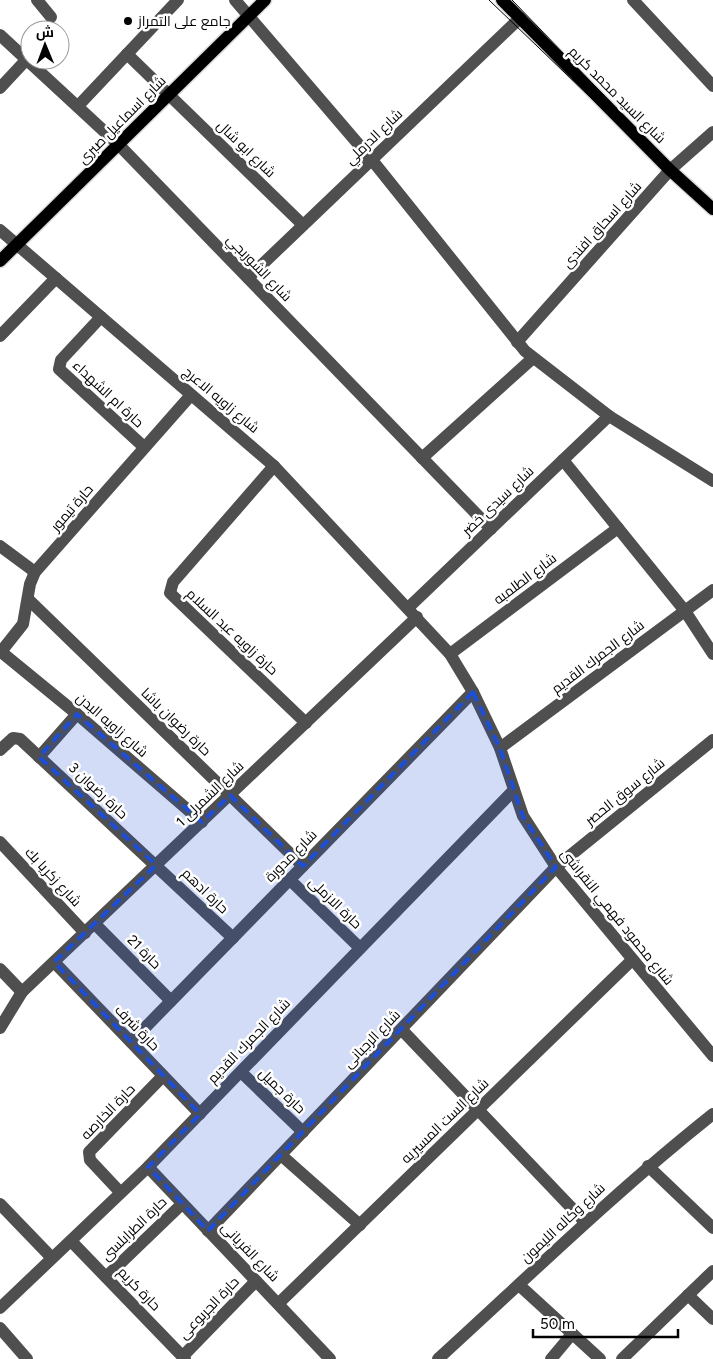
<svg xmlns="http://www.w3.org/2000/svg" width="713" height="1359" font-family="Figtree,Cairo,sans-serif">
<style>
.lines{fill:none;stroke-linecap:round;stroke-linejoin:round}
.major-casing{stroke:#dbdbdb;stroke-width:15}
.minor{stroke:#4f4f4f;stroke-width:12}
.major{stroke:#000;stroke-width:12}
.tram{stroke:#000;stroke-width:1}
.marked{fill:#1d4ed8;fill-opacity:0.2;stroke:#1d4ed8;stroke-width:4;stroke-dasharray:10 6;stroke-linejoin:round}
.poi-dot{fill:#000;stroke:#fff;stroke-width:2}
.labels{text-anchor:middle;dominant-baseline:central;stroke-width:5;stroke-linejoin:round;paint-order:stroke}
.poi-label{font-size:14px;fill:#000;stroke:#fff;text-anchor:start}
.street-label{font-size:14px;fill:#000;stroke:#fff}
</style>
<rect width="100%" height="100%" fill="#fff"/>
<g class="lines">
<!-- major casing -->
<g class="major-casing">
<g id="major">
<polyline points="502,0 670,170 713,209"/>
<polyline points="0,261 265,0"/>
</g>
</g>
<!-- minor -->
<g class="minor">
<polyline points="37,0 51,17"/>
<polyline points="235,0 372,160 525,351 609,416 713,481"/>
<polyline points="633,0 713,86"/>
<polyline points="0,35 119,145 491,529"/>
<polyline points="127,54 303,225"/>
<polyline points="0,88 27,59"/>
<polyline points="78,106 178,0"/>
<polyline points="0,230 274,466 450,654 473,692 500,748 523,816 556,867 713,1056"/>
<polyline points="248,278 520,18"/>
<polyline points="101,317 61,360 59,369 144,447"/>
<polyline points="0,336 56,278"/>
<polyline points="517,342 670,170 713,132"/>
<polyline points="422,458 533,358"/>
<polyline points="563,460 685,611 713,654"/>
<polyline points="274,466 173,582 170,593 306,723"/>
<polyline points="0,546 35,572"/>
<polyline points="28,599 303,866"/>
<polyline points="408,608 609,416"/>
<polyline points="0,651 77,714 202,822"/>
<polyline points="0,653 23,624 30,584 35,572 191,395"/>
<polyline points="450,654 618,528"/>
<polyline points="500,748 713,590"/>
<polyline points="0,750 13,738 20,739 233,938"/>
<polyline points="39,757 77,714"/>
<polyline points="0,842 85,933"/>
<polyline points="289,879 360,948"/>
<polyline points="95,924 171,1001"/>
<polyline points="54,962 200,1114"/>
<polyline points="0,969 22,992"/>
<polyline points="0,1028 22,992 417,617"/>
<polyline points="402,1030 585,1222"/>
<polyline points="131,1042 473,692"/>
<polyline points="241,1072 303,1132"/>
<polyline points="281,1155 360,1225"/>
<polyline points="648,1166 713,1228"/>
<polyline points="148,1167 330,1359"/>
<polyline points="120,1192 90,1160 89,1152 163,1076"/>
<polyline points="0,1204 52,1258"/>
<polyline points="208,1231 556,867 713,740"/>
<polyline points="71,1241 185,1359"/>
<polyline points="106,1277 182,1204"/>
<polyline points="519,1285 600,1359"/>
<polyline points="688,1295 713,1319"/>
<polyline points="279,1303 632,960"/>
<polyline points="0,1308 148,1167 514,790"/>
<polyline points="0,1328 27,1359"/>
<polyline points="183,1356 256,1281"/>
<path d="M 438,1359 C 529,1276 616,1191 713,1114"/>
<polyline points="551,1359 572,1334"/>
<polyline points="622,1359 713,1271"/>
</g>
<!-- major -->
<use href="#major" class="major"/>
<!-- tram -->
<g class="tram">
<polyline points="489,0 713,215"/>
<polyline points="512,0 673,167 713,202"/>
</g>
</g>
<!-- marked area -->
<path class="marked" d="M 473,692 L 500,748 L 523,816 L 556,867 L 208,1231 L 148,1167 L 200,1114 L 54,962 L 156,865 L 39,757 L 77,714 L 202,822 L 230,795 L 303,866 Z"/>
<!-- markers -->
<circle class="poi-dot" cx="128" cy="21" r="5"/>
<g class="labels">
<!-- poi labels -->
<g class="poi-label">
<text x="138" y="21">جامع على التمراز</text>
</g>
<!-- street labels -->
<g class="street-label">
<text transform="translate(617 95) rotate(45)">شارع السيد محمد كريم</text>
<text transform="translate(122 120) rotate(-45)">شارع اسماعيل صبرى</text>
<text transform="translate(374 137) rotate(-44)">شارع الدرملي</text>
<text transform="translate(246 149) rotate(44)">شارع ابو شال</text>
<text transform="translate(602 225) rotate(-48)">شارع اسحاق افندى</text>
<text transform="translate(259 268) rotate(46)">شارع الشوربجي</text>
<text transform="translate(108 394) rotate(43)">حارة ام الشهداء</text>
<text transform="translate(221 400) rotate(40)">شارع زاويه الاعرج</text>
<text transform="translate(498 501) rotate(-44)">شارع سيدى خضر</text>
<text transform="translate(72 508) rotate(-49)">حارة تيمور</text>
<text transform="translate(525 579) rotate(-37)">شارع الطلمبه</text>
<text transform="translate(232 632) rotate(43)">حارة زاويه عبد السلام</text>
<text transform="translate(598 657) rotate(-37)">شارع الجمرك القديم</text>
<text transform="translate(176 722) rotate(44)">حارة رضوان باشا</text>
<text transform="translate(112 725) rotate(41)">شارع زاويه البدن</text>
<text transform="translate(98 791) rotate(43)">حارة رضوان 3</text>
<text transform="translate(625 792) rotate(-39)">شارع سوق الحصر</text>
<text transform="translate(210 794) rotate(-44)">شارع الشمرلى 1</text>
<text transform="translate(291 856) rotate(-45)">شارع مدورة</text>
<text transform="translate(53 877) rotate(47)">شارع زكريا بك</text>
<text transform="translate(205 891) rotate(44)">حارة ادهم</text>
<text transform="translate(335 903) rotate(44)">حارة الازملى</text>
<text transform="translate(617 917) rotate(51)">شارع محمود فهمي النقراشى</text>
<text transform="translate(144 952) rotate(45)">حارة 21</text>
<text transform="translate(137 1028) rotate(46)">حارة شرف</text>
<text transform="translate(372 1039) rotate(-46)">شارع الرجبانى</text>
<text transform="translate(249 1041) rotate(-46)">شارع الجمرك القديم</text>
<text transform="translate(282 1091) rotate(44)">حارة جميل</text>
<text transform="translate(108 1112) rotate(-46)">حارة الخارصه</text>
<text transform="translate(445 1121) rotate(-44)">شارع الست المسيريه</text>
<text transform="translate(563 1223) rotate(-43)">شارع وكاله الليمون</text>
<text transform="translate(134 1229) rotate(-44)">حارة الطرابلسى</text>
<text transform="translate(250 1252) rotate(46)">شارع الفريانى</text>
<text transform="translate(139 1289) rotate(46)">حارة كريم</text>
<text transform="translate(209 1308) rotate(-46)">حارة الجربوعى</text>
</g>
</g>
<!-- north arrow -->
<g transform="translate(45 45) rotate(359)"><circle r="24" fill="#ffffff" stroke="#999999"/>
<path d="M0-4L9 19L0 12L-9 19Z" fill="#000000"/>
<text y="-8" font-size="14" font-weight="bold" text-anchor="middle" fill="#000000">ش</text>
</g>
<!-- scale -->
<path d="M533 1329v8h145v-8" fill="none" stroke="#000000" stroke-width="2.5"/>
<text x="540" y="1329" font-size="15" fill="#000000" stroke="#ffffff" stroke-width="4" paint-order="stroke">50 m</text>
</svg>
